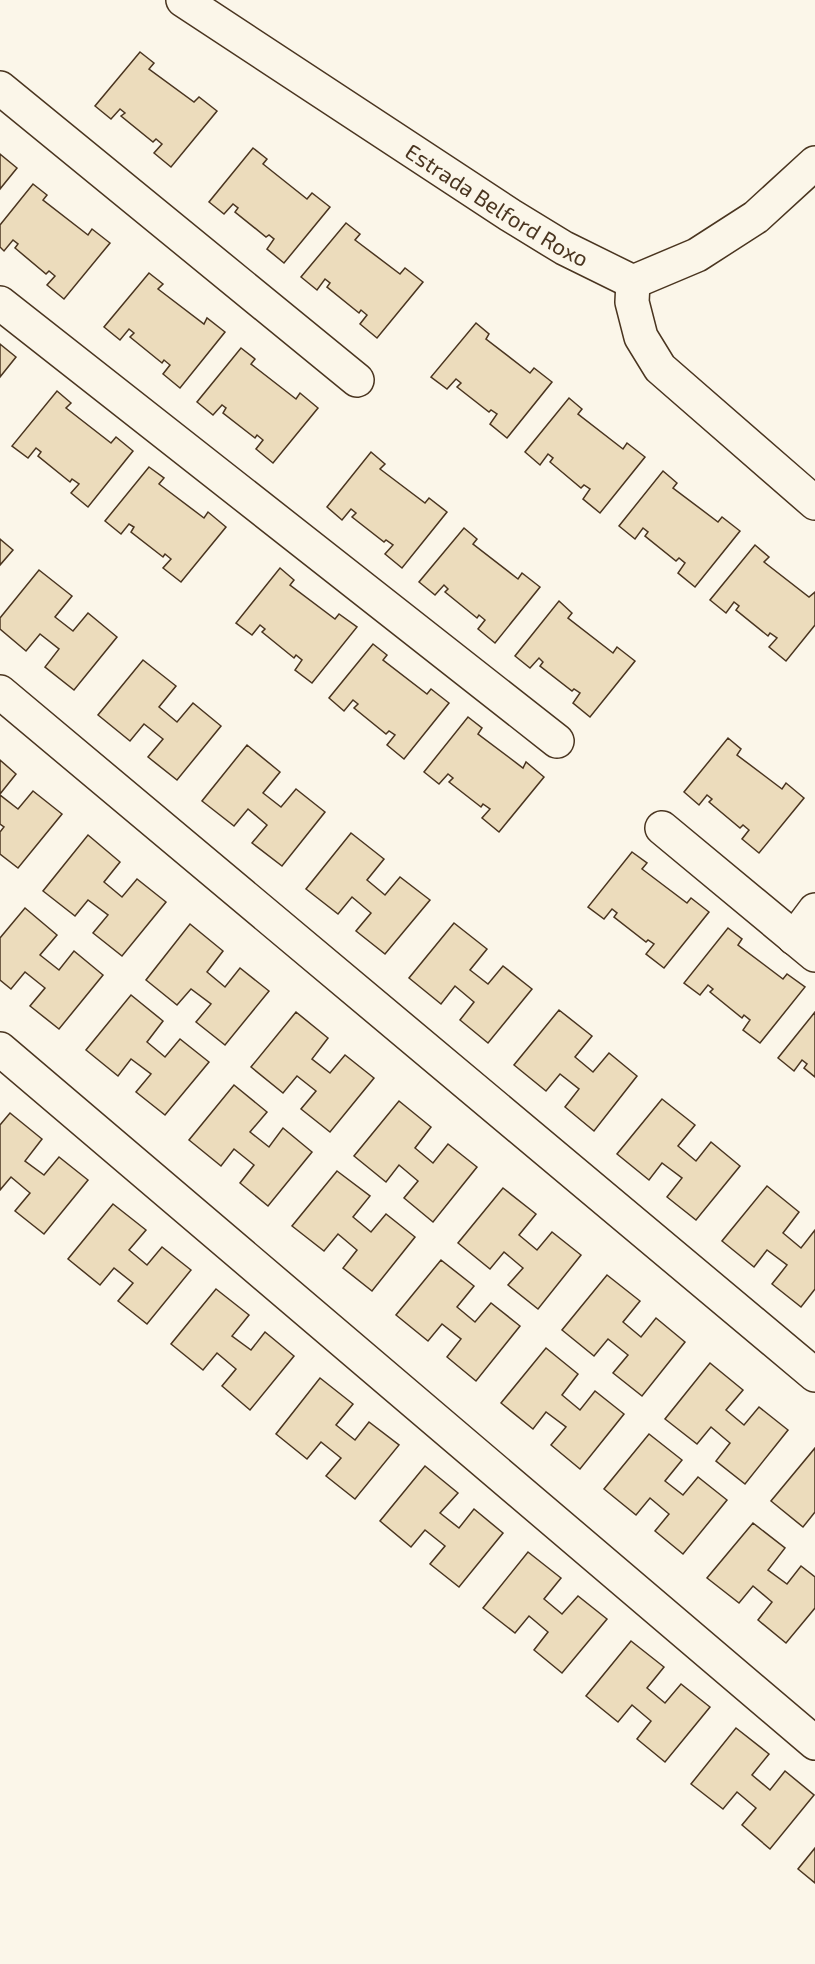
<svg xmlns="http://www.w3.org/2000/svg" width="815" height="1964" font-family="'Exo 2',sans-serif">
<style>
.building{fill:#ecdcbc;stroke:#4a3520;stroke-width:1.5}
.lines{fill:none;stroke-linecap:round;stroke-linejoin:round}
.minor-casing{stroke:#4a3520;stroke-width:36}
.minor{stroke:#fbf6e9;stroke-width:33}
.labels{text-anchor:middle;dominant-baseline:central;stroke-width:4.5;stroke-linejoin:round;paint-order:stroke}
.street-label{font-size:22px;fill:#4a3520;stroke:#fbf6e9}
</style>
<rect width="100%" height="100%" fill="#fbf6e9"/>
<!-- building -->
<g class="building">
<polygon points="140,52 154,63 149,69 194,102 199,97 217,111 171,167 154,153 162,144 156,139 153,142 121,116 125,113 120,109 111,119 95,106"/>
<polygon points="253,148 267,159 263,164 307,199 312,193 330,207 284,263 267,249 274,239 269,235 266,237 235,212 238,208 233,204 224,214 209,202"/>
<polygon points="0,154 17,168 0,189"/>
<polygon points="33,184 47,195 43,200 88,235 92,229 110,243 64,299 47,285 55,276 49,271 46,274 15,248 18,244 13,240 4,251 0,247 0,225"/>
<polygon points="346,223 360,234 355,240 400,274 405,268 423,282 377,338 360,324 367,315 361,310 359,313 327,287 330,283 325,279 317,290 301,277"/>
<polygon points="149,273 163,284 158,289 204,324 207,318 225,332 180,388 163,374 170,365 164,360 162,363 130,337 134,333 129,329 120,340 104,327"/>
<polygon points="476,323 489,334 486,339 530,373 534,368 552,382 507,438 490,424 497,414 491,410 489,412 457,387 461,383 456,379 447,389 431,377"/>
<polygon points="0,344 16,357 0,377"/>
<polygon points="241,348 255,359 251,364 296,399 300,393 318,408 273,463 256,449 263,440 257,435 255,438 223,413 226,408 222,405 213,415 197,402"/>
<polygon points="57,391 71,403 66,408 111,443 116,437 133,451 88,507 71,493 79,484 72,479 70,482 38,456 41,452 36,448 28,458 12,446"/>
<polygon points="569,398 582,409 578,414 623,449 627,443 645,457 600,513 583,499 590,489 584,485 581,488 550,462 553,458 548,454 540,465 525,452"/>
<polygon points="371,452 385,464 380,469 425,503 429,498 447,512 402,568 385,554 393,545 386,540 384,542 352,517 356,513 351,509 342,520 327,507"/>
<polygon points="149,467 164,478 159,484 204,518 208,512 226,527 181,582 163,568 171,559 165,554 163,557 131,532 134,527 129,524 121,534 105,521"/>
<polygon points="663,471 677,483 673,488 718,522 722,517 740,531 695,587 678,573 685,563 679,558 676,561 645,536 648,532 643,528 635,539 619,526"/>
<polygon points="464,528 477,539 473,544 518,579 522,573 540,587 495,643 478,629 485,620 479,615 477,618 445,592 448,589 444,585 435,595 419,582"/>
<polygon points="0,539 13,550 0,565"/>
<polygon points="755,545 769,557 764,562 809,597 815,592 815,625 786,661 769,647 777,638 770,633 768,636 736,610 739,606 734,602 726,613 710,600"/>
<polygon points="280,568 294,580 290,585 335,619 339,614 357,627 312,683 295,670 302,660 296,655 294,658 262,632 265,629 260,625 252,635 236,623"/>
<polygon points="39,570 72,596 55,617 73,631 88,613 117,637 74,690 45,667 59,649 40,634 26,651 0,629 0,618"/>
<polygon points="559,601 572,613 568,618 613,653 617,647 635,661 590,717 573,703 580,693 574,689 572,691 540,666 543,662 539,658 530,668 515,656"/>
<polygon points="373,644 387,655 383,660 427,694 431,689 449,703 404,759 387,745 395,735 389,731 386,734 354,708 358,704 353,700 344,711 329,698"/>
<polygon points="143,660 176,686 159,707 177,722 193,703 221,726 177,780 148,757 163,739 144,724 130,741 98,715"/>
<polygon points="468,717 482,728 478,734 523,768 526,762 544,777 499,832 482,818 490,809 483,804 481,807 449,782 453,778 448,774 439,784 424,772"/>
<polygon points="728,738 741,749 737,755 782,789 786,783 804,798 759,853 742,839 749,830 743,825 740,828 709,802 712,799 707,795 699,805 684,792"/>
<polygon points="247,745 280,772 263,793 281,807 296,789 325,812 282,866 252,843 267,825 248,809 234,826 202,801"/>
<polygon points="0,760 16,774 0,794"/>
<polygon points="33,791 62,814 18,868 0,854 0,832 4,827 0,824 0,795 18,809"/>
<polygon points="351,833 384,859 367,880 385,895 400,877 430,900 385,954 356,931 371,913 352,897 338,914 306,889"/>
<polygon points="88,835 120,862 104,882 122,897 137,879 166,902 122,956 93,933 108,915 88,900 75,916 43,891"/>
<polygon points="632,852 647,863 642,869 687,903 691,898 709,912 664,968 646,954 654,944 648,940 646,942 614,917 617,913 612,909 604,919 588,907"/>
<polygon points="25,908 57,935 40,955 59,970 74,951 103,975 59,1029 30,1006 45,988 25,972 11,989 0,980 0,938"/>
<polygon points="454,923 487,949 470,970 488,984 503,966 532,989 488,1043 460,1020 474,1002 455,986 441,1004 409,978"/>
<polygon points="190,924 223,951 207,972 225,987 240,968 269,991 225,1045 196,1022 211,1004 191,989 177,1005 146,980"/>
<polygon points="728,928 742,939 738,945 783,979 787,974 805,987 760,1043 743,1030 750,1020 744,1015 742,1018 710,992 713,989 708,985 700,995 684,983"/>
<polygon points="131,995 163,1021 147,1042 165,1057 180,1039 209,1062 165,1115 136,1092 151,1074 131,1059 118,1076 86,1050"/>
<polygon points="559,1010 592,1036 575,1057 593,1072 609,1053 637,1076 594,1131 565,1107 579,1089 560,1074 546,1091 514,1065"/>
<polygon points="296,1012 328,1038 312,1059 330,1073 345,1055 374,1078 330,1132 301,1109 316,1091 297,1076 283,1093 251,1067"/>
<polygon points="815,1012 815,1077 804,1068 807,1064 802,1060 794,1071 778,1058"/>
<polygon points="234,1085 267,1112 250,1132 269,1147 283,1128 312,1152 268,1206 240,1183 254,1165 234,1149 221,1166 189,1140"/>
<polygon points="662,1099 695,1125 678,1146 696,1161 711,1142 740,1166 696,1220 667,1197 682,1178 662,1163 649,1180 617,1154"/>
<polygon points="399,1101 431,1127 415,1148 433,1163 448,1144 477,1167 433,1222 404,1198 418,1181 399,1165 386,1182 354,1156"/>
<polygon points="10,1113 42,1139 25,1161 44,1175 59,1157 88,1180 44,1234 15,1211 30,1193 11,1177 0,1190 0,1125"/>
<polygon points="337,1171 370,1196 353,1217 371,1232 386,1214 415,1237 372,1291 343,1268 357,1250 338,1234 324,1251 292,1226"/>
<polygon points="767,1186 799,1212 783,1233 801,1248 815,1230 815,1289 801,1307 772,1284 787,1265 767,1250 754,1267 722,1241"/>
<polygon points="503,1188 536,1214 519,1235 537,1250 552,1232 581,1255 538,1309 508,1285 523,1268 504,1252 490,1269 458,1243"/>
<polygon points="113,1204 146,1230 129,1250 147,1265 162,1247 191,1270 147,1324 118,1301 133,1283 114,1268 100,1285 68,1259"/>
<polygon points="441,1260 474,1286 457,1307 475,1322 491,1303 520,1326 476,1381 447,1357 461,1339 442,1324 428,1341 396,1315"/>
<polygon points="607,1275 640,1301 623,1322 641,1337 656,1318 685,1342 642,1396 613,1373 628,1355 608,1339 594,1356 562,1330"/>
<polygon points="216,1289 249,1315 232,1336 251,1350 265,1332 294,1356 250,1410 222,1386 236,1369 217,1353 203,1370 171,1344"/>
<polygon points="546,1348 578,1374 562,1395 580,1410 595,1391 624,1414 580,1469 551,1445 566,1427 546,1412 533,1429 501,1403"/>
<polygon points="710,1363 743,1390 726,1410 744,1425 759,1407 788,1430 745,1484 716,1461 730,1443 711,1427 697,1444 665,1419"/>
<polygon points="320,1378 353,1404 336,1425 355,1440 369,1422 399,1445 355,1499 326,1476 341,1458 321,1442 307,1459 276,1434"/>
<polygon points="649,1434 682,1460 665,1481 683,1495 698,1477 727,1500 683,1554 655,1531 669,1514 650,1498 636,1515 604,1489"/>
<polygon points="815,1448 815,1512 803,1527 771,1501"/>
<polygon points="425,1466 458,1493 440,1513 459,1528 474,1509 503,1533 459,1587 430,1564 445,1546 425,1530 411,1547 380,1521"/>
<polygon points="753,1523 785,1548 768,1570 787,1584 801,1566 815,1577 815,1608 786,1643 758,1620 772,1602 753,1586 739,1603 707,1578"/>
<polygon points="528,1552 561,1578 544,1599 562,1614 578,1596 607,1619 562,1673 534,1650 548,1632 529,1616 515,1633 483,1608"/>
<polygon points="631,1641 664,1667 647,1688 665,1703 681,1684 710,1707 665,1762 637,1739 651,1721 632,1705 618,1722 586,1696"/>
<polygon points="736,1728 769,1754 752,1775 770,1790 785,1771 814,1795 770,1849 742,1825 756,1808 737,1792 723,1809 691,1784"/>
<polygon points="815,1848 815,1883 798,1869"/>
</g>
<g class="lines">
<!-- minor casing -->
<g class="minor-casing">
<g id="minor">
<path id="s1" d="M 183,0 L 510,215 L 564,248 L 633,282 L 697,255 L 756,217 L 815,163"/>
<polyline points="0,88 357,380"/>
<polyline points="633,282 632,302 641,337 660,368 815,503"/>
<polyline points="0,303 557,741"/>
<polyline points="0,692 815,1375"/>
<polyline points="662,828 815,955"/>
<polyline points="794,938 815,910"/>
<polyline points="0,1049 815,1743"/>
</g>
</g>
<!-- minor -->
<use href="#minor" class="minor"/>
</g>
<g class="labels">
<!-- street labels -->
<g class="street-label">
<text stroke="none"><textPath href="#s1" startOffset="375">Estrada Belford Roxo</textPath></text>
</g>
</g>
</svg>
